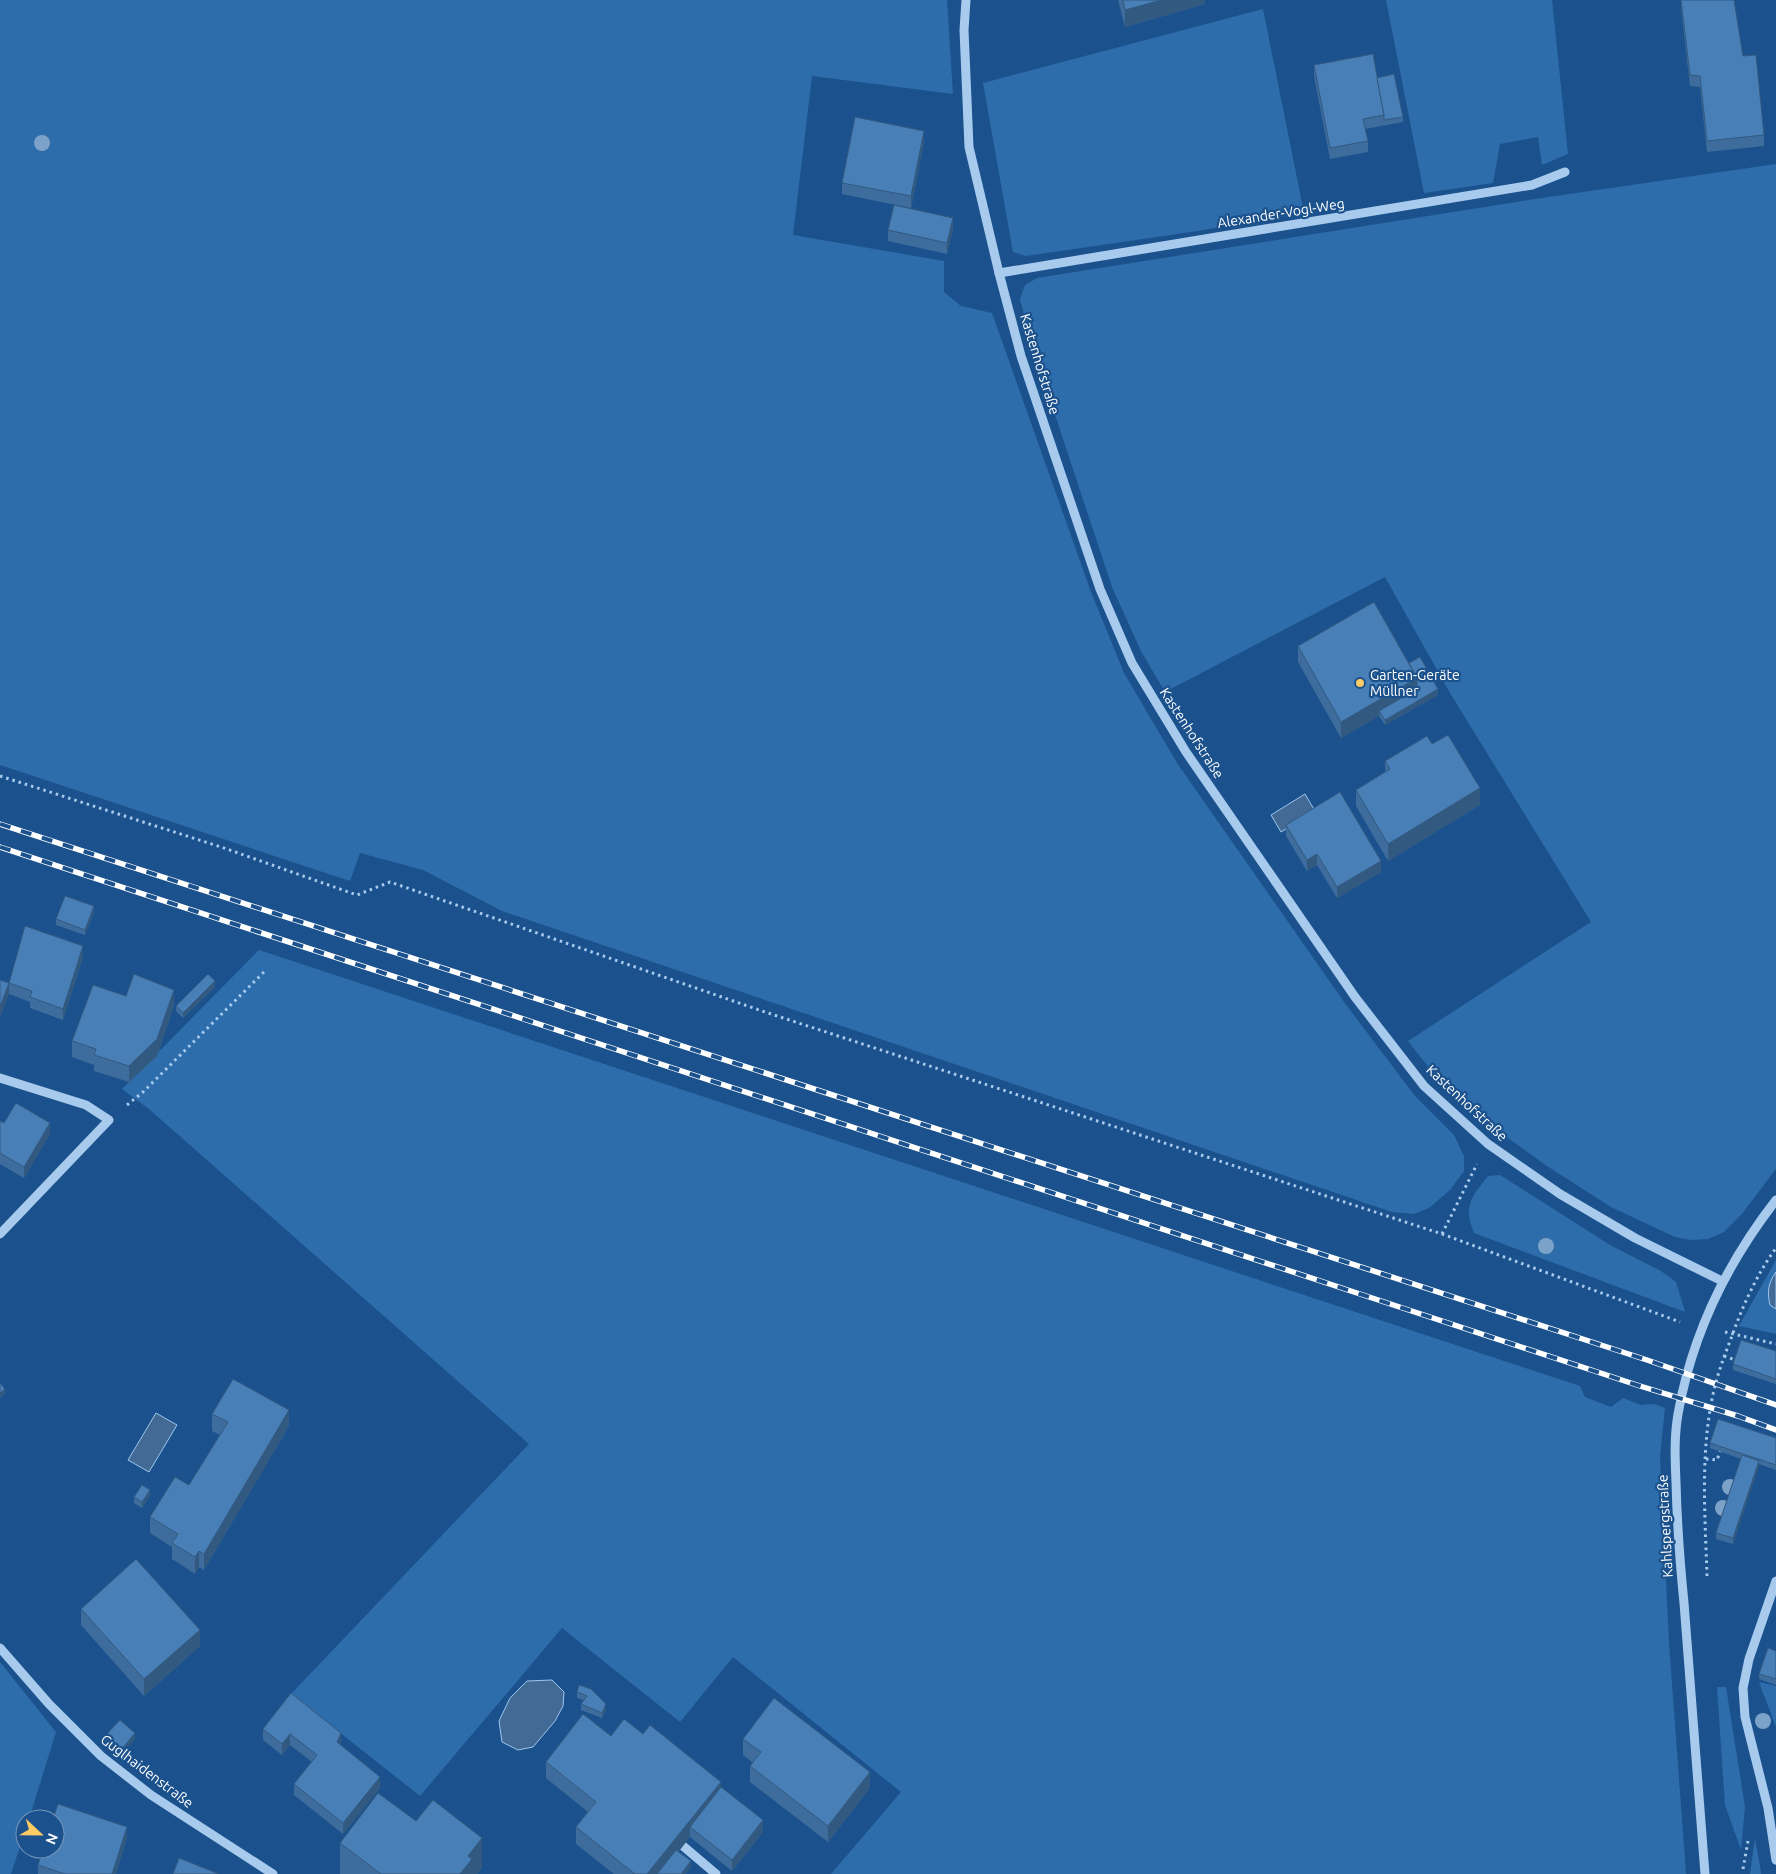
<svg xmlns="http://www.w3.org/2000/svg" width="1776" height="1874" font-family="Ubuntu,sans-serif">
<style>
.green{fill:#2e6dab}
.water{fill:#436a94;stroke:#9bc6ef}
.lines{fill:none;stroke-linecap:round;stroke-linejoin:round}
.path{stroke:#a8cbed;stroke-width:3;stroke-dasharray:2.5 4;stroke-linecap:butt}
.minor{stroke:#a8cbed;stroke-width:9}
.rail-casing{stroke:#fff;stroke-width:5.5}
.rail{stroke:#1b528d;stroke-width:4;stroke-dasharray:11;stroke-linecap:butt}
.tree{fill:#7da2c9}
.wall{fill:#3e6d9d}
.shaded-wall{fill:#325980}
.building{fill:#487fb7;stroke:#325980}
.poi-dot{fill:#fecb65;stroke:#1b528d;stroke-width:2}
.labels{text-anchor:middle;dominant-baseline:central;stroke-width:4.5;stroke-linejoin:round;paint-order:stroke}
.street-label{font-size:14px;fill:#fff;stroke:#1b528d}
.poi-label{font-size:14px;fill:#fff;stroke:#1b528d;text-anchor:start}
</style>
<rect width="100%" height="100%" fill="#1b528d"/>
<!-- green -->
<g class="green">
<polygon points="0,0 947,0 953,94 812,76 793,235 944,261 944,292 961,306 992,313 1091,592 1124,673 1177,763 1344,1002 1415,1096 1454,1135 1464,1156 1464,1171 1450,1190 1429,1208 1414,1214 1392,1212 502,911 423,870 360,853 350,881 0,765"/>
<polygon points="1386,0 1552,0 1568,154 1542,165 1538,137 1500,144 1493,183 1424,193"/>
<polygon points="1263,9 1304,213 1191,232 1026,256 1013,252 983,83"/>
<polygon points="1776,164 1776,1169 1741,1215 1724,1232 1708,1239 1691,1240 1675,1237 1611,1207 1547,1166 1477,1116 1433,1073 1408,1041 1591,922 1450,693 1385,577 1165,692 1141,651 1112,587 1033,348 1020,299 1025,285 1037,278 1535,199"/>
<polygon points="259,950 1580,1386 1585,1397 1611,1407 1623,1398 1641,1405 1654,1404 1665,1408 1660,1456 1669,1643 1686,1874 831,1874 901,1792 733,1657 680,1722 562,1628 420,1796 291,1694 529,1444 149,1109 122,1089"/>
<path d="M 1500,1175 L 1610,1245 L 1661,1271 L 1676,1282 L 1685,1312 L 1474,1233 C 1463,1207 1471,1197 1488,1176 Z"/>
<polygon points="1776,1260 1776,1334 1739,1326"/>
<polygon points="0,1662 56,1732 29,1819 25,1819 25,1831 11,1874 0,1874"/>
<polygon points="1759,1682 1776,1686 1776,1727"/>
<polygon points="1717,1687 1726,1687 1745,1807 1741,1850 1725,1805"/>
<polygon points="1755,1838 1761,1872 1761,1874 1750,1874"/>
</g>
<!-- water -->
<g class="water">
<polygon points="1305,794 1315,811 1281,832 1271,815"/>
<path d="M 1776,1272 L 1776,1309 L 1770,1305 C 1767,1292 1768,1283 1776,1272 Z"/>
<polygon points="156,1413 177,1425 149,1472 128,1460"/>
<polygon points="552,1680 564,1692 563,1706 555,1721 533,1747 518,1750 502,1742 499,1721 510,1698 527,1681"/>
</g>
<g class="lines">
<!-- path -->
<g class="path">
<polyline points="0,776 221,847 357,895 390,882 765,1012 1442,1234 1680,1322"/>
<polyline points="127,1105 143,1092 266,970"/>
<polyline points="1442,1234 1477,1164"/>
<polyline points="1725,1332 1776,1344"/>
<polyline points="1724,1356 1738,1361"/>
<polyline points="1706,1459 1717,1460 1721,1449"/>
<path d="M 1707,1576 C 1705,1514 1700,1450 1714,1390 C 1719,1368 1728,1347 1736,1325 C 1746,1299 1759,1271 1776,1248"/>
<polyline points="1743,1869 1748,1841"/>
</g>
<!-- minor -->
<g class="minor">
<polyline points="966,0 964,30 969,147 999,273 1021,356 1100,589 1132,663 1186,752 1355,997 1424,1086 1488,1144 1560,1194 1635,1238 1722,1281"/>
<polyline points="999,273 1532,185 1565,172"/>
<polyline points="0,1078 86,1105 109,1120 0,1234"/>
<polyline points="1776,1581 1749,1659 1743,1688 1745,1717 1768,1808 1776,1860"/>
<polyline points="0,1648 49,1704 101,1756 151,1795 273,1874"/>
<polyline points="683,1846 716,1874"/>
<path d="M 1705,1874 C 1698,1784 1691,1693 1684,1603 C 1680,1563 1677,1522 1676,1482 C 1675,1459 1674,1437 1678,1414 C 1692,1335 1727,1263 1776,1200"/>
</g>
<!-- rail casing -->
<g class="rail-casing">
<g id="rail">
<polyline points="0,824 1647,1360 1776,1405"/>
<polyline points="0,847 1360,1294 1640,1386 1738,1416 1776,1430"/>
</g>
</g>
<!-- rail -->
<use href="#rail" class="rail"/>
</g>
<!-- trees -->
<g class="tree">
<circle cx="42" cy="143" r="8"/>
<circle cx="1546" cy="1246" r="8"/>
<circle cx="1730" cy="1487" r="8"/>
<circle cx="1723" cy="1508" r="8"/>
<circle cx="1763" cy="1721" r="8"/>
</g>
<!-- wall -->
<g class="wall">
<polygon points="1118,0 1205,0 1205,4 1125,27"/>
<polygon points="1681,0 1743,56 1764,135 1764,146 1707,152 1700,87 1690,86 1681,8"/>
<polygon points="1314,65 1377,78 1403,117 1403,122 1365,129 1368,141 1368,152 1330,159 1314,76"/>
<polygon points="924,142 911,208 842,194 842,183"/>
<polygon points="953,229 947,254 888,241 888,230"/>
<polygon points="1298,646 1409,663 1438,695 1385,725 1379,716 1341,738 1298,662"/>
<polygon points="1432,744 1480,805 1388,861 1356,806 1356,790 1385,772 1385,761"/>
<polygon points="1286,825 1381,872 1337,898 1317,865 1307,871 1286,836"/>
<polygon points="94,912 85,935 56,925 56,919"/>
<polygon points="83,957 63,1020 30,1008 30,1002 9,994 9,983"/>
<polygon points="215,987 183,1018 176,1011 176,1006"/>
<polygon points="126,996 174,1006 157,1056 129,1082 94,1071 94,1065 72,1057 72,1041"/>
<polygon points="0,1121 4,1123 50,1134 24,1178 0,1164"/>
<polygon points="1776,1351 1776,1384 1733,1370 1733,1364"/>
<polygon points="212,1414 289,1426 204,1570 199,1567 195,1574 172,1559 172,1547 150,1533 150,1517 189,1485 220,1435 212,1431"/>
<polygon points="1776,1438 1776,1470 1759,1464 1733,1544 1716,1539 1716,1533 1741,1459 1710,1448 1710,1443"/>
<polygon points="150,1495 142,1508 134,1503 134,1497"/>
<polygon points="81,1609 200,1646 144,1696 81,1625"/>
<polygon points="1776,1651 1776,1685 1759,1679 1759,1674"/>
<polygon points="591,1689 606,1709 602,1718 581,1710 581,1704 584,1700 577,1698 577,1692"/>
<polygon points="291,1693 341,1744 341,1745 380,1788 343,1834 294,1795 294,1784 312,1762 290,1745 282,1755 263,1740 263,1729"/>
<polygon points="643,1734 721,1787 763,1832 732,1871 690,1837 678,1852 691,1867 685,1874 614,1874 576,1844 576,1827 588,1812 546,1778 546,1762 611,1736"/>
<polygon points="105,1736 135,1739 121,1755 105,1741"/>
<polygon points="743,1739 870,1788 828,1842 750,1782 750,1766 753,1763 743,1755"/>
<polygon points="416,1821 482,1868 477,1874 340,1874 340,1843"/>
<polygon points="127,1838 116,1874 38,1874 38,1865"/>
</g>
<!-- shaded-wall -->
<g class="shaded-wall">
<polygon points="1162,0 1205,0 1205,4 1125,27 1125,10"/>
<polygon points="924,131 924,142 911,208 911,196"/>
<polygon points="953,218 953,229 947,254 947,243"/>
<polygon points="1417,678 1417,695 1379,711 1379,716 1341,738 1341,722"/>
<polygon points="1438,689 1438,695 1385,725 1385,720"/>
<polygon points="1480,788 1480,805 1388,861 1388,844"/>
<polygon points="1317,854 1317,865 1307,871 1307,860"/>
<polygon points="1381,861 1381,872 1337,898 1337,887"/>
<polygon points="94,906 94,912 85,935 85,930"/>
<polygon points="83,946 83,957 63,1020 63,1009"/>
<polygon points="215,981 215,987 183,1018 183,1013"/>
<polygon points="9,983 9,994 0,1018 0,1007"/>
<polygon points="174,990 174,1006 157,1056 129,1082 129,1066"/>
<polygon points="50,1123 50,1134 24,1178 24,1167"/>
<polygon points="5,1389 5,1394 0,1398 0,1393"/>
<polygon points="289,1410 289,1426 204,1570 204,1554"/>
<polygon points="1759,1461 1759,1466 1733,1544 1733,1538"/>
<polygon points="150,1490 150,1495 142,1508 142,1502"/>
<polygon points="199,1551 199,1567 195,1574 195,1557"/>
<polygon points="200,1630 200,1646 144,1696 144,1679"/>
<polygon points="606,1704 606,1709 602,1718 602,1713"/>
<polygon points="135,1733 135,1739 121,1755 121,1750"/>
<polygon points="341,1733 341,1744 337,1753 337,1742"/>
<polygon points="290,1734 290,1745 282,1755 282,1744"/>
<polygon points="870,1772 870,1788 828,1842 828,1826"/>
<polygon points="380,1777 380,1788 343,1834 343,1823"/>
<polygon points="721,1782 721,1798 690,1827 690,1837 661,1874 647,1874"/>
<polygon points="763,1820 763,1832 732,1871 732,1860"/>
<polygon points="127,1827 127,1838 116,1874 112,1874"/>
<polygon points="482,1838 482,1868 477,1874 460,1874 468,1856"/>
<polygon points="691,1861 691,1867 685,1874 681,1874"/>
</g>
<!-- building -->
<g class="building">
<polygon points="1123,0 1162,0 1125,10"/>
<polygon points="1681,0 1734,0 1743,56 1756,55 1764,135 1707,141 1700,76 1690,75"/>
<polygon points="1373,54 1384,115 1363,119 1368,141 1330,148 1314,65"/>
<polygon points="1394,74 1403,117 1384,120 1384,115 1377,78"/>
<polygon points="855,117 924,131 911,196 842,183"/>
<polygon points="894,205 953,218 947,243 888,230"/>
<polygon points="1374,602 1417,678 1341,722 1298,646"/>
<polygon points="1420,657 1438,689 1385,720 1379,711 1417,689 1417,678 1409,663"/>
<polygon points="1448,735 1480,788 1388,844 1356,790 1390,769 1385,761 1427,736 1432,744"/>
<polygon points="1340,792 1381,861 1337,887 1317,854 1307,860 1286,825"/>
<polygon points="65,896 94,906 85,930 56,919"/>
<polygon points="25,926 83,946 63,1009 30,997 32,991 9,983"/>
<polygon points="134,974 174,990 157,1039 129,1066 94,1055 96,1049 72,1041 93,985 126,996"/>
<polygon points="208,974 215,981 183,1013 176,1006"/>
<polygon points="0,980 9,983 0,1007"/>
<polygon points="16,1103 50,1123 24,1167 0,1153 0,1121 4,1123"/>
<polygon points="1741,1340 1776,1351 1776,1379 1733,1364"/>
<polygon points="233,1379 289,1410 204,1554 199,1551 195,1557 172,1543 178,1534 150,1517 175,1477 189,1485 228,1422 212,1414"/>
<polygon points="0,1383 5,1389 0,1393"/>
<polygon points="1718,1419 1776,1438 1776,1465 1710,1443"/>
<polygon points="1742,1455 1759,1461 1733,1538 1716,1533"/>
<polygon points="142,1485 150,1490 142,1502 134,1497"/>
<polygon points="136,1559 200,1630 144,1679 81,1609"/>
<polygon points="1768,1648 1776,1651 1776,1679 1759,1674"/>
<polygon points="579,1685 591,1689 606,1704 602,1713 581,1704 587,1696 577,1692"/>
<polygon points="291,1693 341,1733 337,1742 380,1777 343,1823 294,1784 317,1755 290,1734 282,1744 263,1729"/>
<polygon points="774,1698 870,1772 828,1826 750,1766 761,1752 743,1739"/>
<polygon points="583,1714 611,1736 624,1719 643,1734 650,1725 721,1782 647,1874 635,1874 576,1827 596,1802 546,1762"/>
<polygon points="120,1720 135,1733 121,1750 105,1736"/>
<polygon points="721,1787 763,1820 732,1860 690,1827"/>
<polygon points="378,1793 416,1821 433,1800 482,1838 468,1856 472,1859 460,1874 381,1874 340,1843"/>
<polygon points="58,1804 127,1827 112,1874 65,1874 38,1865 43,1849 55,1849 55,1819 53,1819"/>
<polygon points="676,1850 691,1861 681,1874 657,1874"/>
<polygon points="179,1858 219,1874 173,1874"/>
</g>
<!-- markers -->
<circle class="poi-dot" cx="1360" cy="683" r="5"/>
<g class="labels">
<!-- street labels -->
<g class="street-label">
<text transform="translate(1281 213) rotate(-9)">Alexander-Vogl-Weg</text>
<text transform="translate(1040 364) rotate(73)">Kastenhofstraße</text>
<text transform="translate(1192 733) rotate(57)">Kastenhofstraße</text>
<text transform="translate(1467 1103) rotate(43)">Kastenhofstraße</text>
<text transform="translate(1665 1526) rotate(-93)">Kahlspergstraße</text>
<text transform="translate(147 1771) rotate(37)">Guglhaidenstraße</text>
</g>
<!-- poi labels -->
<g class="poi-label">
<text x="1370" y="675">Garten-Geräte<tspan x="1370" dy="16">Müllner</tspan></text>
</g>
</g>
<!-- north arrow -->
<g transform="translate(40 1834) rotate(112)"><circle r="24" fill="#1b528d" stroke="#7697bb"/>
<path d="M0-4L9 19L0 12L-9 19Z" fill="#fecb65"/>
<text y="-8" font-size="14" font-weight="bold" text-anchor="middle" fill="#ffffff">N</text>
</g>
</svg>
